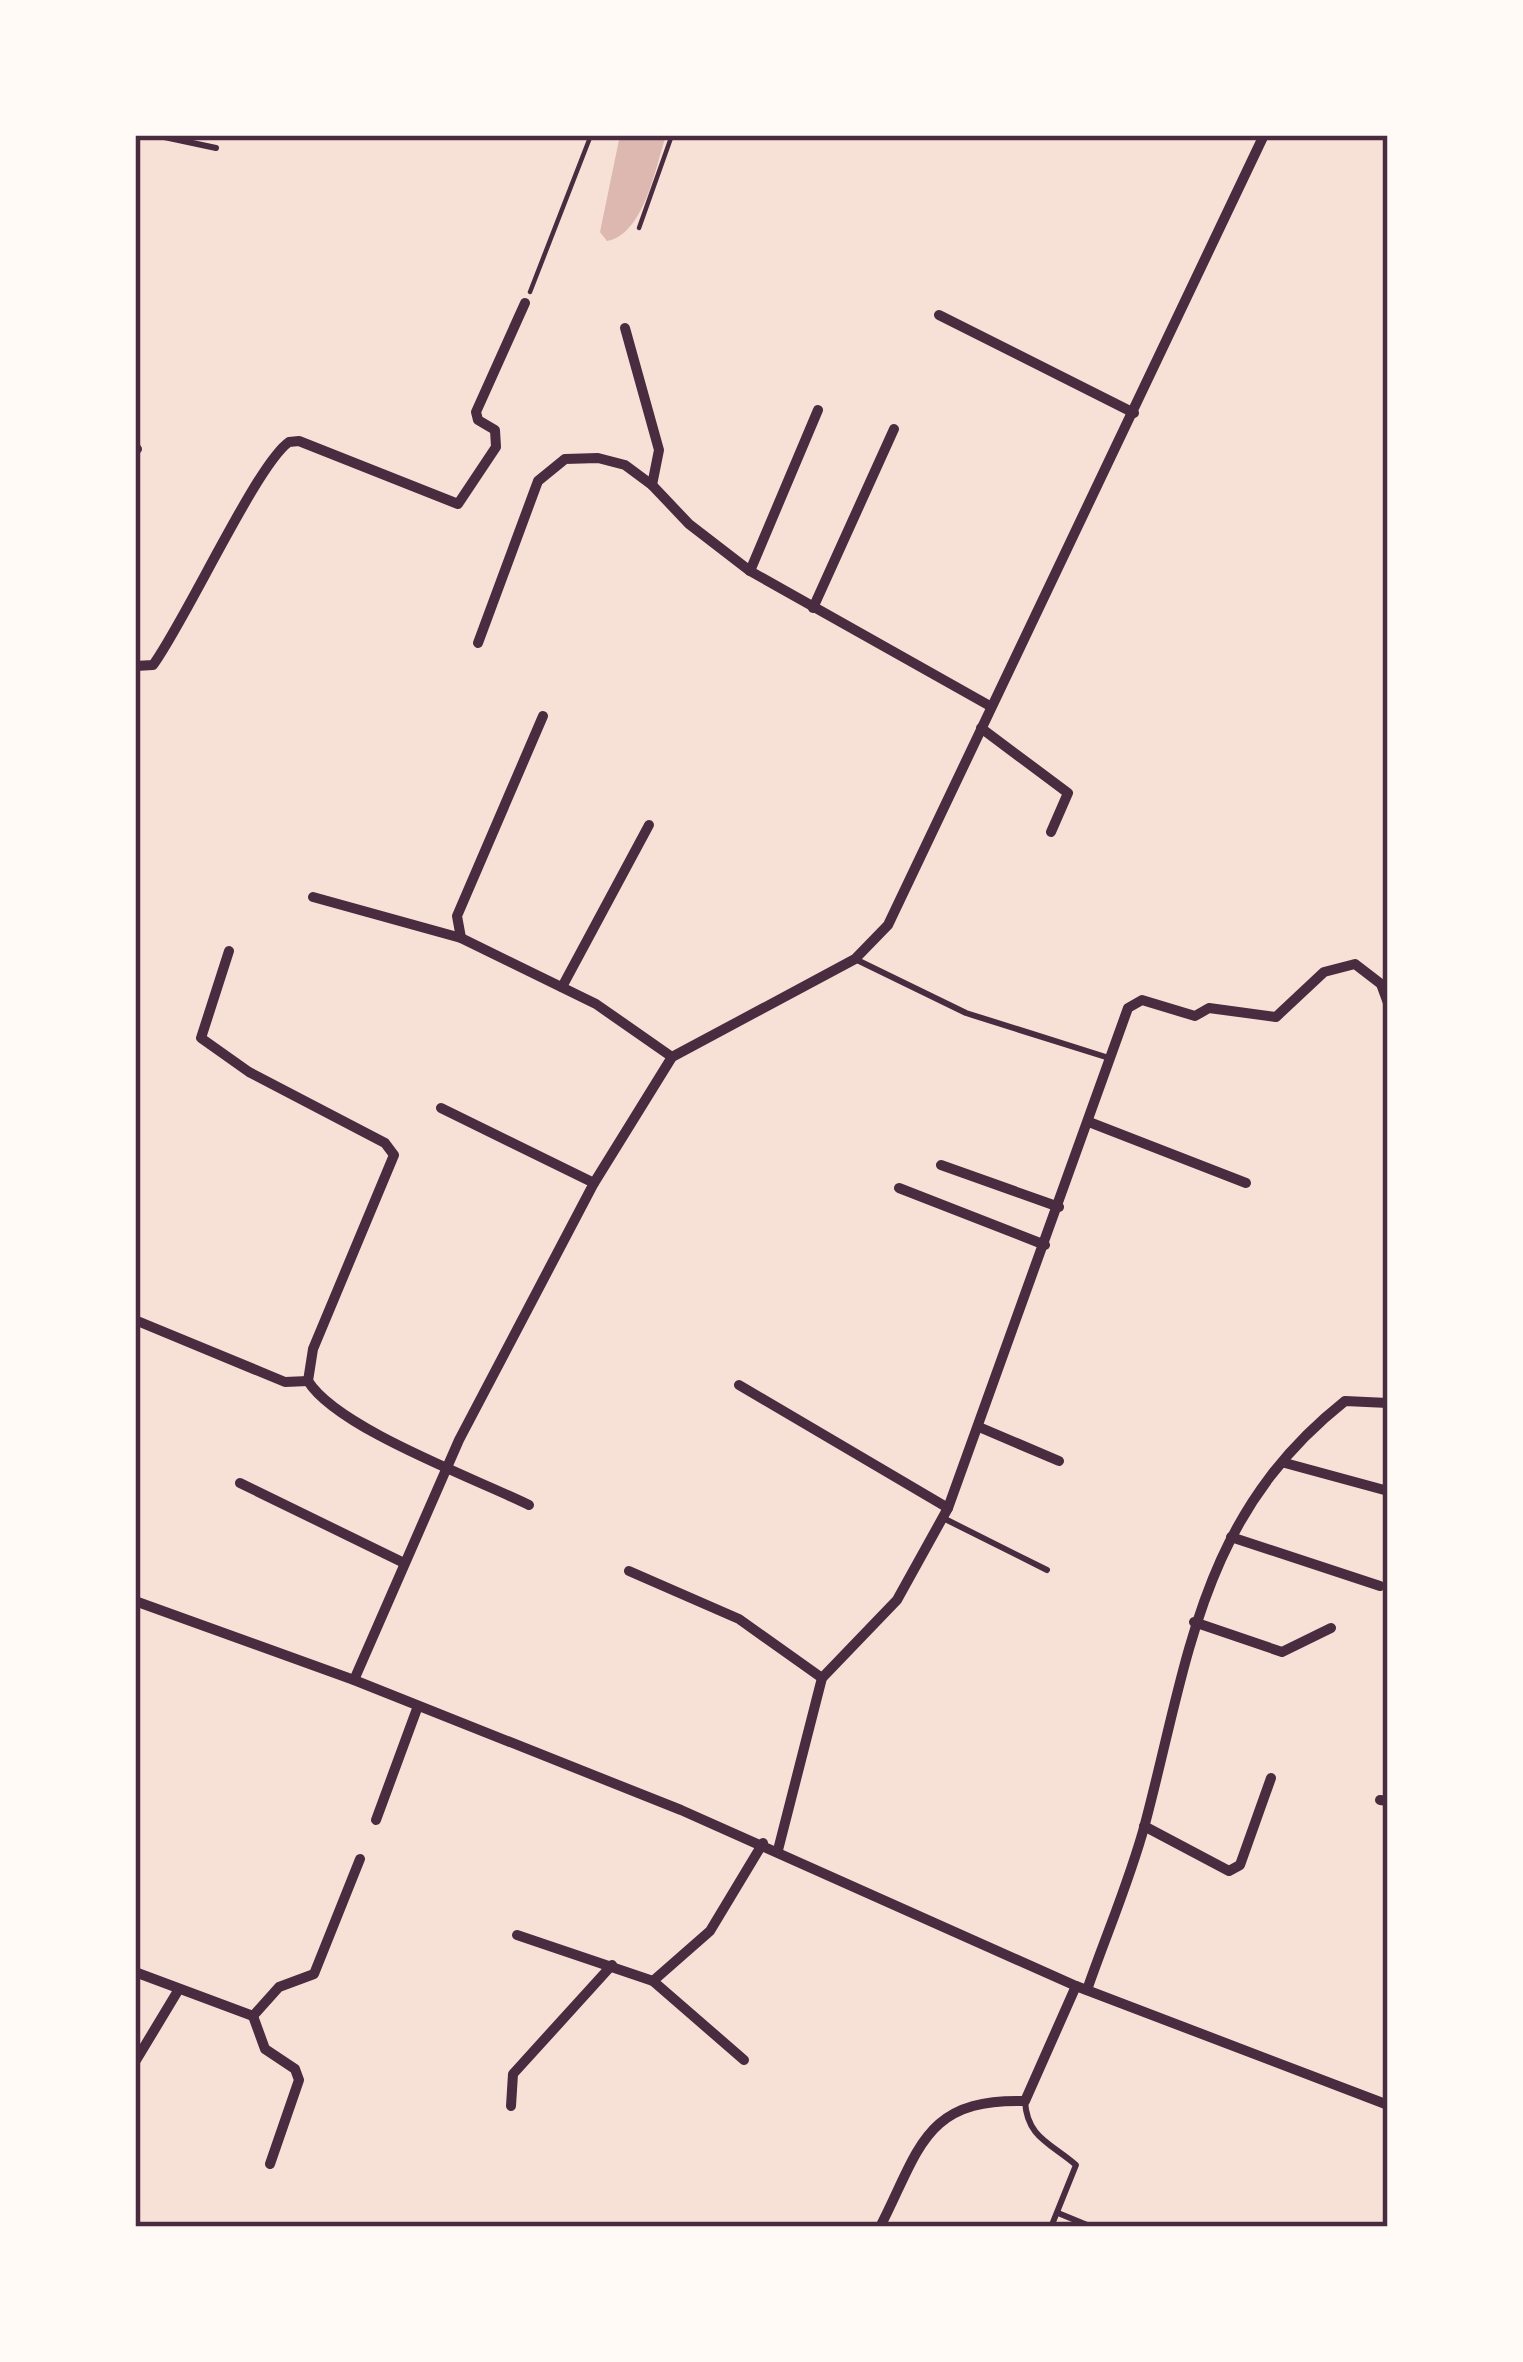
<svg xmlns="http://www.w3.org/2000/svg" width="1523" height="2362" font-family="Arial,sans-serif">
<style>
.water{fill:#dcb8b0}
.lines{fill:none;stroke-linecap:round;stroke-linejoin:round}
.path{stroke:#4a2c40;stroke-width:4.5}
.service{stroke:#4a2c40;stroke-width:6}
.minor{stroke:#4a2c40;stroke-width:10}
.neatline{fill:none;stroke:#4a2c40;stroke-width:4.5}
</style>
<rect width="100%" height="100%" fill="#f7e1d7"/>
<!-- water -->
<path class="water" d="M 620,135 L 666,135 C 656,166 644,235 607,241 L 600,232 Z"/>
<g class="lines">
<!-- path -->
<g class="path">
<polyline points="639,228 672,135"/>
<polyline points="530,292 591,135"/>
</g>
<!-- service -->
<g class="service">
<polyline points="155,135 216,148"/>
<polyline points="855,959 966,1013 1109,1058"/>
<polyline points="943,1518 1047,1570"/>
<path d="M 1025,2101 C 1027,2138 1051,2143 1076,2165 L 1051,2227"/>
<polyline points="1058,2213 1092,2227"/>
</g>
<!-- minor -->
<g class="minor">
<polyline points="939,315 1134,413"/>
<polyline points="625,328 659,450 652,485"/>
<polyline points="135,448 137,449"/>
<polyline points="750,571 818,410"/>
<polyline points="813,608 894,429"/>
<polyline points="478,643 538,481 565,459 598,458 625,465 652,485 689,524 750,571 990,706"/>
<path d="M 135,666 L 153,665 C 186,620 257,464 289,442 L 299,441 L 458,504 L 496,447 L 495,430 L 478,420 L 476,412 L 525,303"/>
<polyline points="981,728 1068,793 1051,832"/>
<polyline points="313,897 461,938 596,1004 672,1057"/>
<polyline points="461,938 457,916 543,716"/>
<path d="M 229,951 L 201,1038 L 249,1072 L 385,1143 L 394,1155 L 313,1349 L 308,1381 C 337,1428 474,1478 529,1505"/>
<polyline points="562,987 649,825"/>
<polyline points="441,1108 594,1183"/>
<polyline points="1089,1122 1246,1183"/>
<polyline points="941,1165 1059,1207"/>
<polyline points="899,1188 1045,1245"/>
<polyline points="135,1320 285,1382 308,1381"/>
<polyline points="739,1385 948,1508"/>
<polyline points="979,1427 1059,1461"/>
<polyline points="1285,1463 1388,1491"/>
<polyline points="240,1483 402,1562"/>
<polyline points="1231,1537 1380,1586"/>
<polyline points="629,1571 739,1619 822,1678"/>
<polyline points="135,1601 354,1680 681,1810 1076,1986 1388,2105"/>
<polyline points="1194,1622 1282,1652 1331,1628"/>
<polyline points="354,1680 459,1440 594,1183 672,1057 855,959 888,925 1264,135"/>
<polyline points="1380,1800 1388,1801"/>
<polyline points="376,1820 418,1706"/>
<polyline points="1144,1826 1229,1871 1240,1865 1271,1778"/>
<polyline points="778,1850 822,1678 897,1600 948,1508 1128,1008 1142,1000 1195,1016 1209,1008 1276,1017 1324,972 1355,964 1381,984 1388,1003"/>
<polyline points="517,1935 653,1981"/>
<polyline points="135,1972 253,2016 279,1987 314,1974 360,1859"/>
<path d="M 1087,1990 C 1106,1935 1130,1880 1145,1824 C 1189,1658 1200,1516 1345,1401 L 1388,1403"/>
<polyline points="253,2016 265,2049 295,2069 299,2080 270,2164"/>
<polyline points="744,2060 653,1981 710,1931 763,1843"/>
<polyline points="135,2062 179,1989"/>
<polyline points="511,2106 513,2074 612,1965"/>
<path d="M 880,2227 C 920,2149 924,2098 1025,2101 L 1076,1986"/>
</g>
</g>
<!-- border -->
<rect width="1523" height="2362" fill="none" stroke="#fffaf5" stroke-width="276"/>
<rect x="138" y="138" width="1247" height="2086" class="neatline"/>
</svg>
